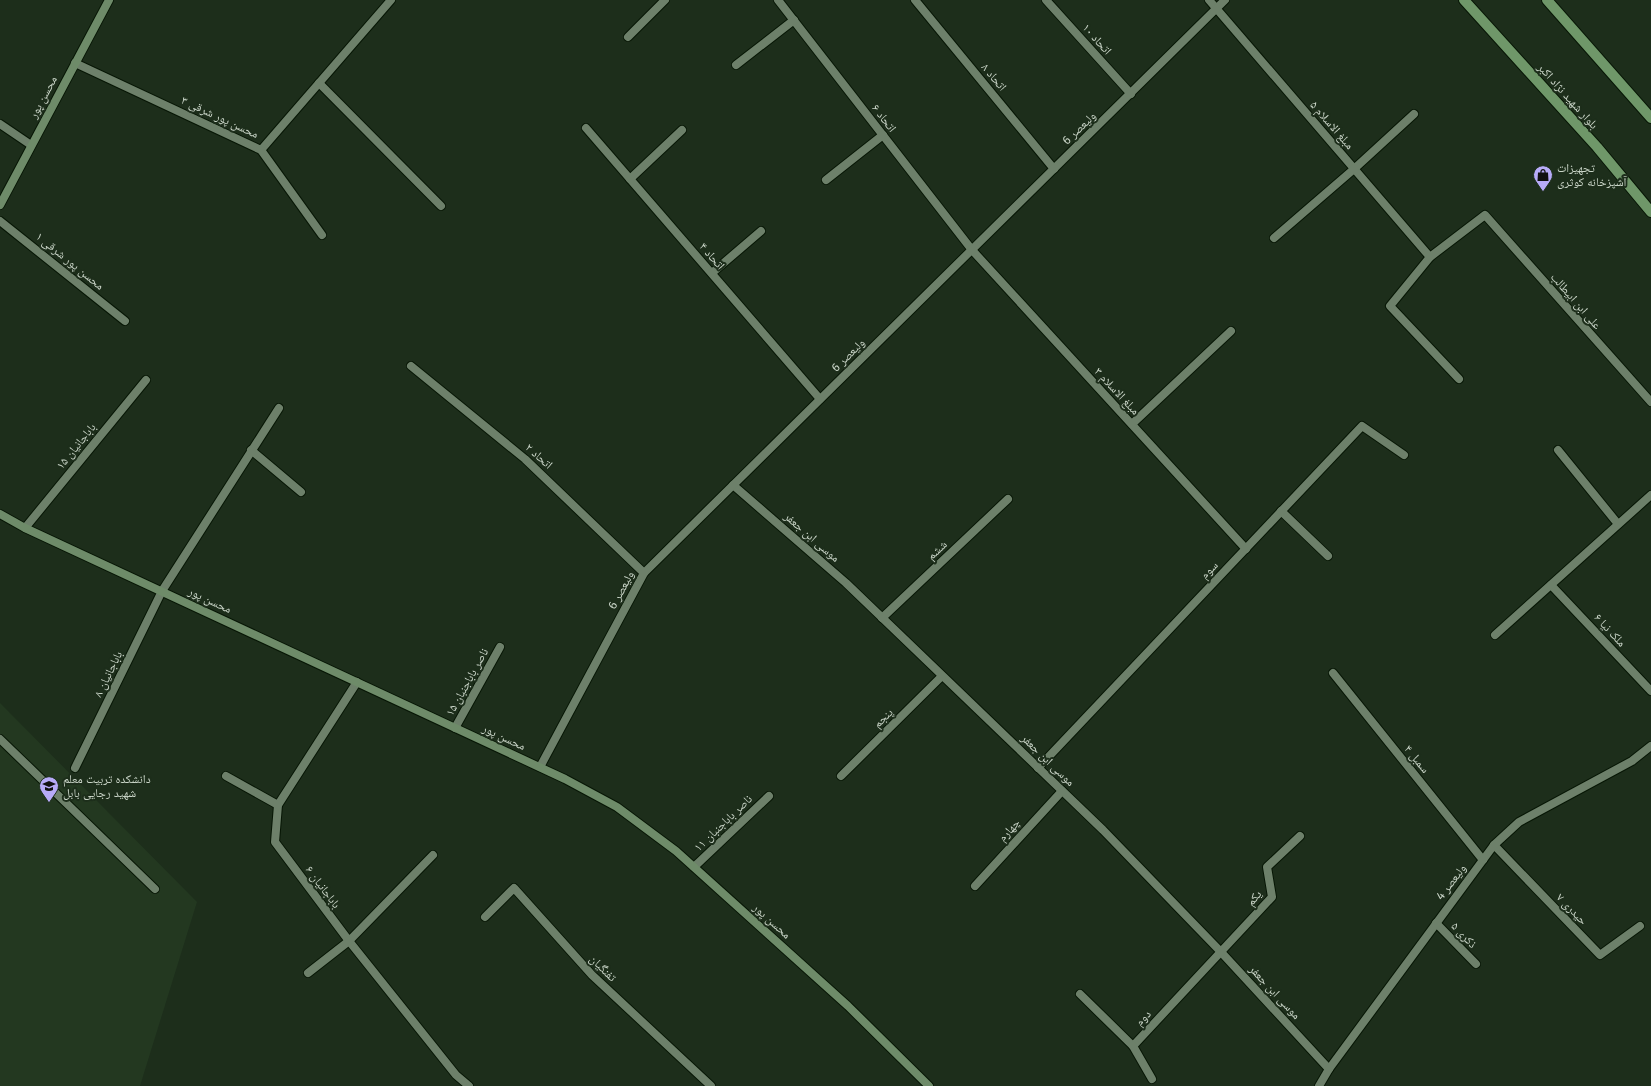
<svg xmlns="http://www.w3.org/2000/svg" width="1651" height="1086" font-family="'Fira Sans','Noto Naskh Arabic',sans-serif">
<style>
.built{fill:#233820}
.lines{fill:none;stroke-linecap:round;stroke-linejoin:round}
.service-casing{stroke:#071605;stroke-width:10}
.minor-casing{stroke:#071605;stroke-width:10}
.secondary-casing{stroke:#071605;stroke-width:10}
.primary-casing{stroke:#071605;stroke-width:12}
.service{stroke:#6d806a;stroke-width:8}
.minor{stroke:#6d806a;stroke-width:8}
.secondary{stroke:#6e8b69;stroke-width:8}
.primary{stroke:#6f9769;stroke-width:10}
.labels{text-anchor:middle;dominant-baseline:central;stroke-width:4;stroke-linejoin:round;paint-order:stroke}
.street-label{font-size:12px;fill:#cad5c8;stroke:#1d2e1b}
.poi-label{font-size:12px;fill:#cad5c8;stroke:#1d2e1b;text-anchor:start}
</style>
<rect width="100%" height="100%" fill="#1d2e1b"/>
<!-- built -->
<polygon class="built" points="0,703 197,902 140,1086 0,1086"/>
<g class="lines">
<!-- service casing -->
<g class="service-casing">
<polyline id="service" points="0,739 155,889"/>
</g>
<!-- minor casing -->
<g class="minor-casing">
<g id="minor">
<polyline points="778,0 972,250 1246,549"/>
<polyline points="915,0 1054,169"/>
<polyline points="1046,0 1131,94"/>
<polyline points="1209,0 1430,257"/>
<polyline points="628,37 665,0"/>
<polyline points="75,63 261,150 391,0"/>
<polyline points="736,65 794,20"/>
<polyline points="319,83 441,206"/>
<polyline points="0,124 31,145"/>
<polyline points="586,128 820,399"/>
<polyline points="261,150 322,235"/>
<polyline points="630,179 682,130"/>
<polyline points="826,180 883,135"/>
<polyline points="0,221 125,321"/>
<polyline points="1274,238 1354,169 1414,114"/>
<polyline points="712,273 761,231"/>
<polyline points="411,366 525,459 644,573"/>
<polyline points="1459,379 1390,306 1430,257 1485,215 1651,402"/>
<polyline points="1132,424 1231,331"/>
<polyline points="251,450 301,492"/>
<polyline points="1558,450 1618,524"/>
<polyline points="733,485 846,583 1103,830 1221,952 1329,1069"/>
<polyline points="1281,511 1328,556"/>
<polyline points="25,528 146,380"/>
<polyline points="1551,585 1651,691"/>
<polyline points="882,618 1008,499"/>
<polyline points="1495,635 1651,495"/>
<polyline points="1333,673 1483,860"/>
<polyline points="357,682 278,805 275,842 349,941 456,1075 469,1086"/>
<polyline points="455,728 500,647"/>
<polyline points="540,767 644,573 1225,0"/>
<polyline points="75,768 162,591 279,408"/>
<polyline points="1038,768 1362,426 1404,455"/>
<polyline points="226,776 278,805"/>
<polyline points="841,776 942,676"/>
<polyline points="1494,845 1600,955 1640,926"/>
<polyline points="694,867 769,796"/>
<polyline points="975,886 1062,791"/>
<polyline points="485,917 514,888 592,975 711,1086"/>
<polyline points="1436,923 1476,964"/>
<polyline points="308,973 349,941 433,855"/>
<polyline points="1080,994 1133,1046 1272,897 1267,867 1300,836"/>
<polyline points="1133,1046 1152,1079"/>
<polyline points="1319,1086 1329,1069 1494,845 1519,822 1632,761 1651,746"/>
</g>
</g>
<!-- secondary casing -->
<g class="secondary-casing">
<g id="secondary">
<polyline points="0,205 109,0"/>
<polyline points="0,514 25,528 565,779 617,807 676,851 848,1006 929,1086"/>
</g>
</g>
<!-- primary casing -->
<g class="primary-casing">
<g id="primary">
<polyline points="1464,0 1597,147 1651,212"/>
<polyline points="1547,0 1651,118"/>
</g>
</g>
<!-- service -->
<use href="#service" class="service"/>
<!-- minor -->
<use href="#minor" class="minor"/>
<!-- secondary -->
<use href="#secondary" class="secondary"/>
<!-- primary -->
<use href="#primary" class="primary"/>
</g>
<!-- icons -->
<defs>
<g id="shop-pin" transform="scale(1)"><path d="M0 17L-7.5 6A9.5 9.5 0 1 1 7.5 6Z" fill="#b7abf8" stroke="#1d2e1b"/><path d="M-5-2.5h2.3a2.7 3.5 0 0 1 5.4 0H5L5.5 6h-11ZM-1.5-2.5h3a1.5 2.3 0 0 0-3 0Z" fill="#111"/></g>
<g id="university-pin" transform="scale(1)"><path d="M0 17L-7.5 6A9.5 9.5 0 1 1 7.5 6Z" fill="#b7abf8" stroke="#1d2e1b"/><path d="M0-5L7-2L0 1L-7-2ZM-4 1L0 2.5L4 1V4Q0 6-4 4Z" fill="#111"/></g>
</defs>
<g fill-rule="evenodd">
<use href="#shop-pin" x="1543" y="175"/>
<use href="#university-pin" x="49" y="786"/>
</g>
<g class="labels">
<!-- street labels -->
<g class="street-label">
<text transform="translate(1097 39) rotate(48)">اتحاد ۱۰</text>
<text transform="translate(994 77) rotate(50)">اتحاد ۸</text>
<text transform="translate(1568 96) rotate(48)">بلوار شهید نژاد اکبر</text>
<text transform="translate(43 97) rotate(-62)">محسن پور</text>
<text transform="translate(220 117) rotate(25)">محسن پور شرقی ۳</text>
<text transform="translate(884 118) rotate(52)">اتحاد ۶</text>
<text transform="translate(1332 125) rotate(49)">مبلغ الاسلام ۵</text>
<text transform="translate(1079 128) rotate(-44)">ولیعصر 6</text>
<text transform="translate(712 256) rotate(49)">اتحاد ۴</text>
<text transform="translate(70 261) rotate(39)">محسن پور شرقی ۱</text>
<text transform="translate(1576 301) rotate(49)">علی ابن ابیطالب</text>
<text transform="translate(848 355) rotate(-45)">ولیعصر 6</text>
<text transform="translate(1117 391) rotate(47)">مبلغ الاسلام ۳</text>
<text transform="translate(76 446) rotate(-51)">باباجانیان ۱۵</text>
<text transform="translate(539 456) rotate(42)">اتحاد ۲</text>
<text transform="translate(812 537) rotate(41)">موسی ابن جعفر</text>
<text transform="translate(937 550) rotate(-43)">ششم</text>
<text transform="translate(1209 570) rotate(-47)">سوم</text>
<text transform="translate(621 590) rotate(-62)">ولیعصر 6</text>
<text transform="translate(210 600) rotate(25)">محسن پور</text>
<text transform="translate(1610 630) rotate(47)">ملک نیا ۶</text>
<text transform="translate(108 674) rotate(-64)">باباجانیان ۸</text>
<text transform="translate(467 682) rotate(-61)">ناصر باباجنبان ۱۵</text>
<text transform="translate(883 718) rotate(-45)">پنجم</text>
<text transform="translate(504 737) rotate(25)">محسن پور</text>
<text transform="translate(1417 759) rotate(51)">سمبل ۴</text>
<text transform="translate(1048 760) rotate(44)">موسی ابن جعفر</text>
<text transform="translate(723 823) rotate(-44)">ناصر باباجنبان ۱۱</text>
<text transform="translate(1009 830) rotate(-48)">چهارم</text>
<text transform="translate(1451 882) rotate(-53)">ولیعصر 4</text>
<text transform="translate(323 887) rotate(53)">باباجانیان ۶</text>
<text transform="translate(1254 898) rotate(-51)">یکم</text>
<text transform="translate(1572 909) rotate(46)">حیدری ۷</text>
<text transform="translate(772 921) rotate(42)">محسن پور</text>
<text transform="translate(1464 935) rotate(46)">ذکری ۵</text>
<text transform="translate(603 968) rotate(45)">تفنگیان</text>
<text transform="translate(1275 992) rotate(47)">موسی ابن جعفر</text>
<text transform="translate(1143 1018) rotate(-47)">دوم</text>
</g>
<!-- poi labels -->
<g class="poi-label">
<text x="1557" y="168">تجهیزات<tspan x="1557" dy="14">آشپزخانه کوثری</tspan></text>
<text x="63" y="779">دانشکده تربیت معلم<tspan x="63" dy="14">شهید رجایی بابل</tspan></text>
</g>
</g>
</svg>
